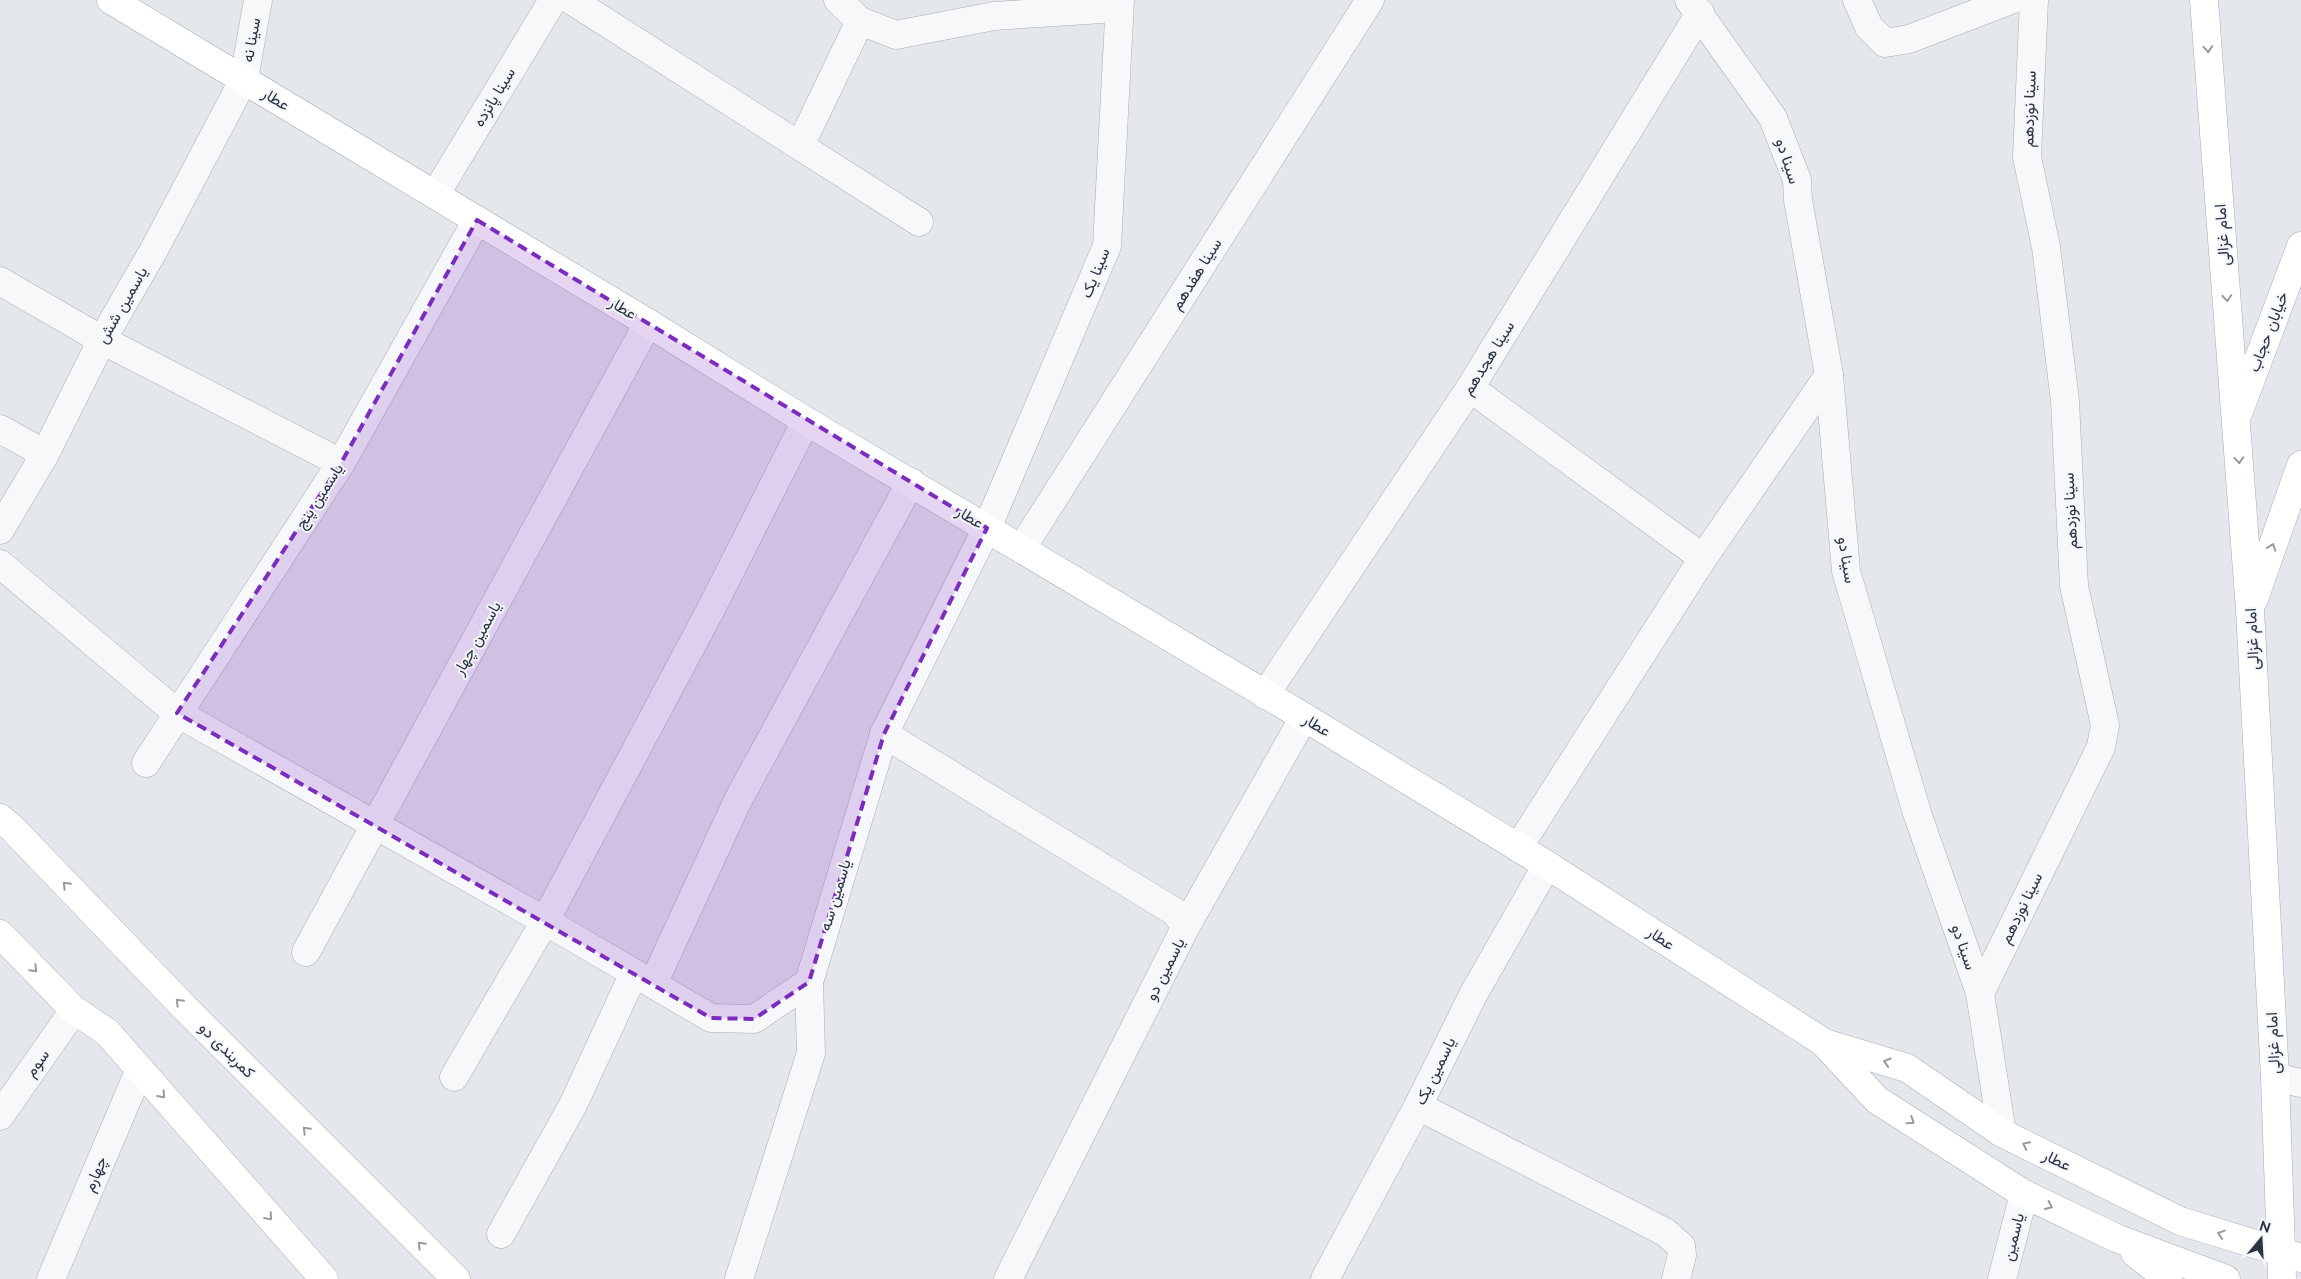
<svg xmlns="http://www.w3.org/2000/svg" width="2301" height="1279" font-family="Raleway,Vazirmatn,sans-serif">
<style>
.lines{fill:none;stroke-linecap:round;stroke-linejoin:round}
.street-casing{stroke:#a9aeb7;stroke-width:29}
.secondary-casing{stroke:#a9aeb7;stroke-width:29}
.street{stroke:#f7f8fa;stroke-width:28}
.secondary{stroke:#fff;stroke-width:28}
.oneway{stroke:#959aa2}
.marked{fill:#7b2cbf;fill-opacity:0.2;stroke:#7b2cbf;stroke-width:4;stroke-dasharray:10 6;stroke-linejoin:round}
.labels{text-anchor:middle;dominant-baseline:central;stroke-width:4;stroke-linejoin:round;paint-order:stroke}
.street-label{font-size:16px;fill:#2b3445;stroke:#f4f6f9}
</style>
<rect width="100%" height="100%" fill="#e4e7ec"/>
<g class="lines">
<!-- street casing -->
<g class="street-casing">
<g id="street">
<polyline points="571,0 919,222"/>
<polyline points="838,0 860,21 896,35 994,16 1119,8"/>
<polyline points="1689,0 1773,118 1797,180 1798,200 1829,375 1846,571 1917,813 1980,993 2002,1133"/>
<polyline points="1857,0 1869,27 1885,43 1909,39 2011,0"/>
<polyline points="800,146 860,21"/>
<polyline points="435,195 553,0"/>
<polyline points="0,281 102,340 341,463"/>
<polyline points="1470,388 1703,558"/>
<polyline points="0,429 45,454"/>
<polyline points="0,530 45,454 102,340 155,248 244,79 258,0"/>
<polyline points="1022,548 1370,0"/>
<polyline points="0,564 177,713 545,921 711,1018 754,1019 809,982"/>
<polyline points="1265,695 1470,388 1700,13"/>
<polyline points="884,734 1175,912 1186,926 1008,1279"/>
<polyline points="146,763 341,463 477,220"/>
<polyline points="1518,848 1703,558 1829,375"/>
<polyline points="1186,926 1304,717"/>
<polyline points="306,952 648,323"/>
<polyline points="653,984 738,800 911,482"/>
<polyline points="1980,993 2101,747 2105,725 2074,586 2065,401 2046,247 2027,157 2034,0"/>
<polyline points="454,1077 545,921 711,609 806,421"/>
<polyline points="2275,1077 2301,1083"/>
<polyline points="1418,1106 1665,1232 1681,1246 1682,1255 1676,1279"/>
<polyline points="0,1116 74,1010"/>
<polyline points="501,1234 573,1105 634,973"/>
<polyline points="51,1279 140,1069"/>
<polyline points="739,1279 811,1053 809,982 884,734 987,528 1107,246 1120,0"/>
<polyline points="1325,1279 1418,1106 1473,995 1547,865"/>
<polyline points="2002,1279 2024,1194"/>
</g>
</g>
<!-- secondary casing -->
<g class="secondary-casing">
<g id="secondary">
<polyline points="111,0 648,323 806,421 1304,717 1547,865 1823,1042 1877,1100 2024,1194 2116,1238 2226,1279"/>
<polyline points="2204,0 2250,610 2275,1077 2282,1279"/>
<polyline points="2239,411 2301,246"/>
<polyline points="2254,599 2301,465"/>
<polyline points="0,818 12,828 183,1006 456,1279"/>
<polyline points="0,934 74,1010 107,1032 324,1279"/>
<polyline points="1824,1043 1907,1068 2002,1133 2180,1221 2301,1258"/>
<polyline points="2135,1253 2168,1279"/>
</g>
</g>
<!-- street -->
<use href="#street" class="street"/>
<!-- secondary -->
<use href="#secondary" class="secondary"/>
</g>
<!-- one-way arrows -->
<defs><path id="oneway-chevron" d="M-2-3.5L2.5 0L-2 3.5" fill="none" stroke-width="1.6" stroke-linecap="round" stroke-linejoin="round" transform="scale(1.25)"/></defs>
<g class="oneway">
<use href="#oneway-chevron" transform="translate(2208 49) rotate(86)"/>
<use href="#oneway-chevron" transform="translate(2227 298) rotate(86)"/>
<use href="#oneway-chevron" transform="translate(2239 460) rotate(86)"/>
<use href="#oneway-chevron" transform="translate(2272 547) rotate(-71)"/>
<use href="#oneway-chevron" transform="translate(66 885) rotate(-134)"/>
<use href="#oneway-chevron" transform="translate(34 969) rotate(46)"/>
<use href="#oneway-chevron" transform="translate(179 1002) rotate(-134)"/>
<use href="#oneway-chevron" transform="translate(1887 1062) rotate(-163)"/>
<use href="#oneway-chevron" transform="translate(162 1095) rotate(49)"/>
<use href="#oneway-chevron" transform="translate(1911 1121) rotate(33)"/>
<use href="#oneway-chevron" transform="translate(306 1130) rotate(-135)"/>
<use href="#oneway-chevron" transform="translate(2026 1145) rotate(-154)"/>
<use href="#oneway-chevron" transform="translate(2049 1206) rotate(25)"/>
<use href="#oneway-chevron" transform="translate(269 1217) rotate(49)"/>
<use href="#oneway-chevron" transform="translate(2221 1234) rotate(-162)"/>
<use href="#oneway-chevron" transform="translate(421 1245) rotate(-135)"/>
</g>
<!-- marked area -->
<path class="marked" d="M 477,220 L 987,528 L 884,734 L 809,982 L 754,1019 L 711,1018 L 177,713 L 341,463 Z"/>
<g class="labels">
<!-- street labels -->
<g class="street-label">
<text transform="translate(251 40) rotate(-80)">سینا نه</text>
<text transform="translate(494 97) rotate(-59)">سینا پانزده</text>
<text transform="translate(276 99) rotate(31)">عطار</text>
<text transform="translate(2029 109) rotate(-88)">سینا نوزدهم</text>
<text transform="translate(1788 161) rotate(72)">سینا دو</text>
<text transform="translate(2222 235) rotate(-94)">امام غزالی</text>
<text transform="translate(1095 273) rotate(-68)">سینا یک</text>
<text transform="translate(1196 274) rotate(-58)">سینا هفدهم</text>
<text transform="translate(122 305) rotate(-60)">یاسمین شش</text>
<text transform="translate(623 308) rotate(31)">عطار</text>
<text transform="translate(2268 332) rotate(-69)">خیابان حجاب</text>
<text transform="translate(1488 358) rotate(-58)">سینا هجدهم</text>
<text transform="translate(319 496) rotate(-57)">یاسمین پنج</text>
<text transform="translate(2070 511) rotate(-93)">سینا نوزدهم</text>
<text transform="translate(970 517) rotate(31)">عطار</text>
<text transform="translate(1847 560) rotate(81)">سینا دو</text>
<text transform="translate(477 638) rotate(-61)">یاسمین چهار</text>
<text transform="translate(2252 639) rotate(-93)">امام غزالی</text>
<text transform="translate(1317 725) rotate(31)">عطار</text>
<text transform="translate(835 895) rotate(-73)">یاسمین سه</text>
<text transform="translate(2021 908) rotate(-64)">سینا نوزدهم</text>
<text transform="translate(1661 938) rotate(33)">عطار</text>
<text transform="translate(1964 947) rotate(71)">سینا دو</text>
<text transform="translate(1165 969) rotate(-63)">یاسمین دو</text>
<text transform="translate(2273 1043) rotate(-93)">امام غزالی</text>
<text transform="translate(227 1050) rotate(45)">کمربندی دو</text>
<text transform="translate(37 1063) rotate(-55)">سوم</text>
<text transform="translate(1435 1071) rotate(-64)">یاسمین یک</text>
<text transform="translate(2057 1160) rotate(26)">عطار</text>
<text transform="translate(95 1174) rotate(-67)">چهارم</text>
<text transform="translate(2013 1237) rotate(-76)">یاسمین</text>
</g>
</g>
<!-- north arrow -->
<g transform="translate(2261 1239) rotate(18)" stroke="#f4f6f9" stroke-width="4" paint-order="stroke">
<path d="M0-4L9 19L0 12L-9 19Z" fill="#2b3445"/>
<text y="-8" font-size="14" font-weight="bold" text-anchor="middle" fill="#2b3445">N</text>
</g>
</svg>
